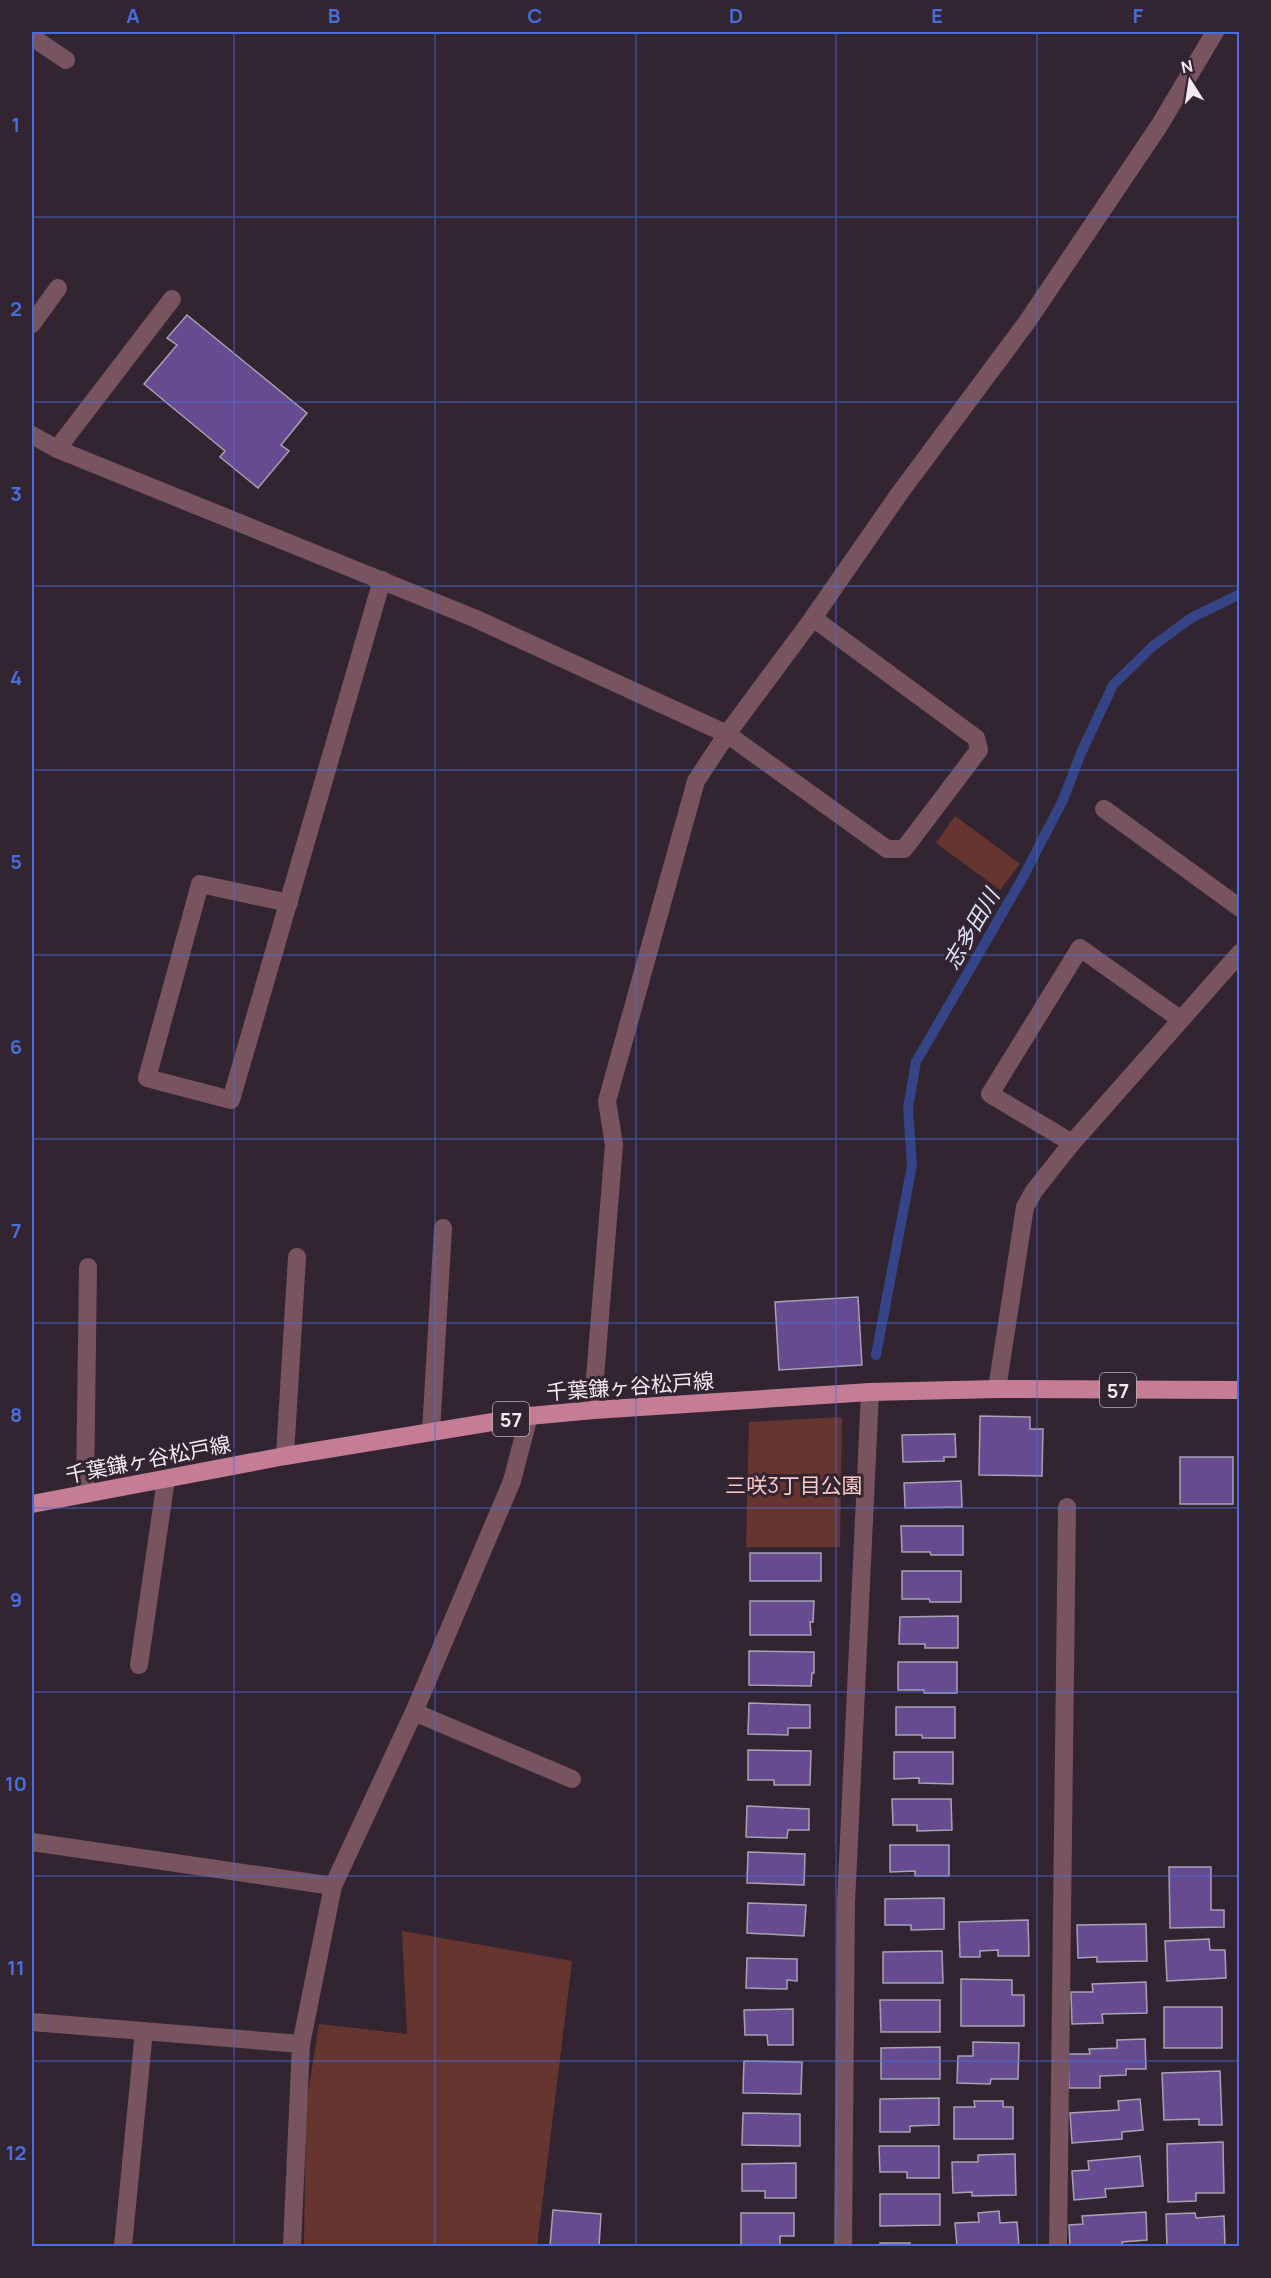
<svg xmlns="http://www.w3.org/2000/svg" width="1271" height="2278" font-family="Manrope,'Noto Sans JP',sans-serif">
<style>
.green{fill:#663530}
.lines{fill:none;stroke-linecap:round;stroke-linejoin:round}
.stream{stroke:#344486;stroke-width:10}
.building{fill:#664b91;stroke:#a6a1b3;stroke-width:1.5}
.minor{stroke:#785460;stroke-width:18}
.major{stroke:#c57d96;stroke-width:18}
.grid{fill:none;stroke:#486ddd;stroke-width:1.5;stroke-opacity:0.55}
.labels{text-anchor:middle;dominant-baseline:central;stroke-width:6;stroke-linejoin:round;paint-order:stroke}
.shield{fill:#322531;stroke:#b8aeb7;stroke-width:1.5}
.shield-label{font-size:20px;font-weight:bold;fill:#f2e9f1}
.street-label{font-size:21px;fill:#f2e9f1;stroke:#322531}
.park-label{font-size:21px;fill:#fbc9c3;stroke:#322531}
.water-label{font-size:22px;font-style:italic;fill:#dbe2f6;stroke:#322531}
.neatline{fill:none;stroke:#486ddd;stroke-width:2}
.grid-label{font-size:20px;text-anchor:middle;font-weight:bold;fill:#486ddd}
</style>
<rect width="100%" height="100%" fill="#322531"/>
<!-- green -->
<g class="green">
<polygon points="955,816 1020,864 1000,890 936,843"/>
<polygon points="842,1417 840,1547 746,1547 749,1422"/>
<polygon points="402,1931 572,1961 537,2246 304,2246 306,2106 319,2024 407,2034"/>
</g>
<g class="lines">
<!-- stream -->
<polyline class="stream" points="876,1355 912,1165 908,1108 916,1062 1022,879 1063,800 1081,753 1113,685 1153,646 1191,618 1240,594"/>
</g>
<!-- building -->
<g class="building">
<polygon points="187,315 307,413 281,445 289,451 258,488 220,457 225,451 144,384 177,345 167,338"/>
<polygon points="858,1297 862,1365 779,1370 775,1302"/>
<polygon points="980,1416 1030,1417 1030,1429 1043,1429 1042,1476 979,1475"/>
<polygon points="955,1434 956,1457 944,1457 944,1461 903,1462 902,1435"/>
<rect x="1180" y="1457" width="53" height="47"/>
<polygon points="961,1481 962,1507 905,1508 904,1483"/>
<polygon points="901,1526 963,1526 963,1555 931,1555 930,1552 902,1552"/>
<rect x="750" y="1553" width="71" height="28"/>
<polygon points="902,1571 961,1571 961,1602 930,1602 929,1599 902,1599"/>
<polygon points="750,1601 814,1601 813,1622 810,1622 811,1635 750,1635"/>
<polygon points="958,1616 958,1648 925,1648 925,1644 899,1644 900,1617"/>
<polygon points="749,1651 814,1652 814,1673 812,1673 811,1686 749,1685"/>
<polygon points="898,1662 957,1662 957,1693 924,1693 924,1690 898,1690"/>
<polygon points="749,1703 810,1705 810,1728 788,1728 788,1735 748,1734"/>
<polygon points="896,1707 955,1707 955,1738 922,1738 922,1735 896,1735"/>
<polygon points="748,1750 811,1751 810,1785 774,1785 774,1780 748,1780"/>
<polygon points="894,1752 953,1752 953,1784 919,1783 919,1778 894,1779"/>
<polygon points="892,1799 951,1799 952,1830 917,1831 917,1825 893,1825"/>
<polygon points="747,1806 809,1809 809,1830 788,1830 787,1838 746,1837"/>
<polygon points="890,1845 949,1845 949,1876 915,1876 915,1871 890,1872"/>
<polygon points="748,1852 805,1854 804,1885 747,1883"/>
<polygon points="1169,1867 1211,1867 1211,1910 1224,1910 1224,1927 1170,1928"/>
<polygon points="944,1898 944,1929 911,1930 911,1925 885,1925 885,1899"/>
<polygon points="748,1903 806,1905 804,1936 747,1933"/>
<polygon points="1028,1920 1029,1956 998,1956 998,1950 980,1951 980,1957 960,1957 959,1922"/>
<polygon points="1146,1924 1147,1961 1097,1962 1097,1957 1078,1958 1077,1925"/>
<polygon points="1209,1939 1210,1950 1225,1950 1226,1978 1167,1981 1165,1941"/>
<polygon points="942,1951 943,1983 883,1983 883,1952"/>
<polygon points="747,1958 797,1959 797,1981 787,1980 787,1989 746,1988"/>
<polygon points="961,1979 1012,1980 1012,1995 1024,1995 1024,2026 961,2026"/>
<polygon points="1146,1982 1147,2013 1102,2014 1103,2023 1072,2024 1071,1992 1093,1992 1092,1984"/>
<polygon points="880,2000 940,2000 940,2032 881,2032"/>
<rect x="1164" y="2007" width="58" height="41"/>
<polygon points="793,2009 793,2045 768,2045 767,2035 745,2035 744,2010"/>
<polygon points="1145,2039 1146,2069 1126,2069 1126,2075 1100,2076 1100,2088 1069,2088 1068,2054 1090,2054 1089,2049 1117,2048 1117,2040"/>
<polygon points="973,2042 1019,2043 1018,2079 991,2079 990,2084 957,2083 958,2056 973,2056"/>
<polygon points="940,2047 940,2079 881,2079 881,2048"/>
<polygon points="744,2061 802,2062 801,2094 743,2093"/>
<polygon points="1220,2071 1222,2125 1199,2125 1199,2119 1164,2120 1162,2073"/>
<polygon points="939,2098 939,2125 910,2126 910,2132 880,2132 880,2099"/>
<polygon points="1140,2099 1143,2130 1122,2132 1122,2139 1072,2143 1070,2113 1119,2110 1118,2101"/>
<polygon points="974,2101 1003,2101 1003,2107 1013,2107 1013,2139 954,2139 954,2107 975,2107"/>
<polygon points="743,2113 800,2114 800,2146 742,2145"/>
<polygon points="1223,2142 1224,2193 1196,2193 1196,2201 1168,2202 1167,2144"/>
<polygon points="879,2146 939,2146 939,2178 907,2178 907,2172 880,2172"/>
<polygon points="1015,2154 1016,2195 972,2196 972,2192 953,2193 952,2162 978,2162 978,2155"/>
<polygon points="1140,2156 1143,2186 1105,2189 1106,2197 1074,2200 1072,2171 1089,2170 1088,2161"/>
<polygon points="796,2163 796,2198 765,2198 765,2191 742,2191 742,2164"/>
<polygon points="880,2194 940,2194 940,2225 880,2226"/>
<polygon points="553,2210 601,2214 599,2246 550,2246"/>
<polygon points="999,2211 1000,2223 1017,2222 1019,2246 957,2246 955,2223 979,2222 978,2213"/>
<polygon points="1146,2212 1147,2240 1122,2242 1122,2246 1070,2246 1069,2225 1083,2224 1082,2216"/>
<polygon points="741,2213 794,2213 794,2236 780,2236 780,2245 741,2246"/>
<polygon points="1195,2213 1196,2218 1224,2216 1225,2246 1167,2246 1166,2214"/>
<rect x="880" y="2243" width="30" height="3"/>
</g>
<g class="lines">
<!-- minor -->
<g class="minor">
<polyline points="32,37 66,60"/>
<polyline points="32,324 58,288"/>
<polyline points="32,435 57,449 474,618 727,734 887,849 904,849 979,750 976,738 813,618"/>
<polyline points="57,449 172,299"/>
<polyline points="1104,809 1240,908"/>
<polyline points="289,903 200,884 147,1078 231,1100 382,580"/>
<polyline points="1072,1143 990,1094 1080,948 1180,1019"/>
<polyline points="997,1389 1025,1207 1034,1191 1072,1143 1240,953"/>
<polyline points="594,1410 594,1390 614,1145 607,1101 696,781 727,734 813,618 899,494 1027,322 1159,126 1215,32"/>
<polyline points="431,1432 443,1228"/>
<polyline points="285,1456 297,1257"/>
<polyline points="85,1494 88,1267"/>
<polyline points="139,1665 166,1479"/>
<polyline points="414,1712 572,1779"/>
<polyline points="32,1842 333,1886"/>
<polyline points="32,2022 301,2044"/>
<polyline points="123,2246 144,2031"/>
<polyline points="292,2246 301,2044 333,1886 414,1712 512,1481 529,1416"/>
<polyline points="843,2246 846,1903 870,1392"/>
<polyline points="1058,2246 1067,1507"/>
</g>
<!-- major -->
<polyline class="major" points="32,1504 285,1456 529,1416 594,1410 870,1392 997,1389 1240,1390"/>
</g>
<!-- grid -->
<path class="grid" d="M 234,32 L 234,2246M 435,32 L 435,2246M 636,32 L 636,2246M 836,32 L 836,2246M 1037,32 L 1037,2246M 32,217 L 1240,217M 32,402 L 1240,402M 32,586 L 1240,586M 32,770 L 1240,770M 32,955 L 1240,955M 32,1139 L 1240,1139M 32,1323 L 1240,1323M 32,1508 L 1240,1508M 32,1692 L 1240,1692M 32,1876 L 1240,1876M 32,2061 L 1240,2061"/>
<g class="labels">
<!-- shield labels -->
<g class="shield">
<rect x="1100" y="1373" width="36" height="34" rx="4.5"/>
<rect x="493" y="1402" width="36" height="34" rx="4.5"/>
</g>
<g class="shield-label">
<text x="1118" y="1390">57</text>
<text x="511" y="1419">57</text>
</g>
<!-- street labels -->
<g class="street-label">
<text transform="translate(630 1386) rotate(-4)">千葉鎌ヶ谷松戸線</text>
<text transform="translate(148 1459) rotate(-11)">千葉鎌ヶ谷松戸線</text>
</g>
<!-- park labels -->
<g class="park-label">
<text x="794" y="1485">三咲3丁目公園</text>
</g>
<!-- water labels -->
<g class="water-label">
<text transform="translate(971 929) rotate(-60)">志多田川</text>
</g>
</g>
<!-- border -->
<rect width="1271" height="2278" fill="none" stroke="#322531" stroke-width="66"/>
<!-- north arrow -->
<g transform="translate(1190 81) rotate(348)" stroke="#322531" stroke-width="4.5" paint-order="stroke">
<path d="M0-4.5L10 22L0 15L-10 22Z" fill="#f2e9f1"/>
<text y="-9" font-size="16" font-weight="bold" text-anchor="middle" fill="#f2e9f1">N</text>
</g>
<rect x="33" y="33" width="1205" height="2212" class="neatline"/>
<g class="grid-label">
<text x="133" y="23">A</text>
<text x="334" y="23">B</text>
<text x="535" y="23">C</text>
<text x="736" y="23">D</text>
<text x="937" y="23">E</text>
<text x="1138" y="23">F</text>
<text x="16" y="132">1</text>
<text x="16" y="316">2</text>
<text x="16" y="501">3</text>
<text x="16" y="685">4</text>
<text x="16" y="869">5</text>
<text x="16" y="1054">6</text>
<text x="16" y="1238">7</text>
<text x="16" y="1422">8</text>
<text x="16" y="1607">9</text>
<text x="16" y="1791">10</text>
<text x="16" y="1975">11</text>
<text x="16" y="2160">12</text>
</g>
</svg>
